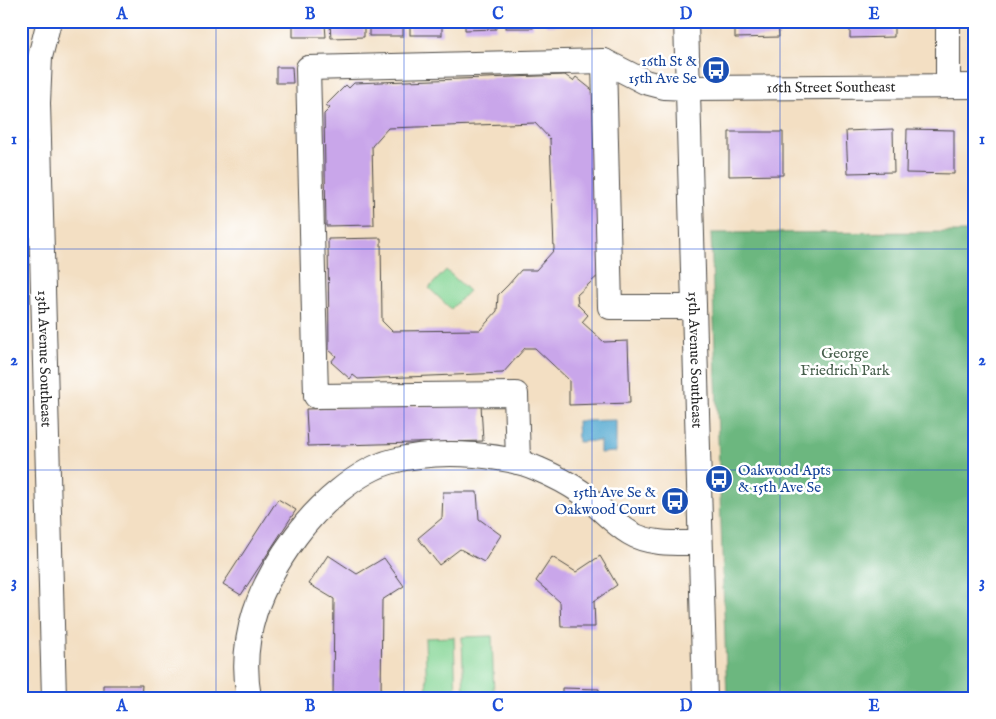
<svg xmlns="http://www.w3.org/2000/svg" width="996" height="719" font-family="'IM FELL English',serif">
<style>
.green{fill:#86d696;stroke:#588060}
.forest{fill:#6cb77f;stroke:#4c7155}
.water{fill:#53a9d0;stroke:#3f6a7e}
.building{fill:#c9a6ea}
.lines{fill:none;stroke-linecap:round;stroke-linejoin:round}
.minor-casing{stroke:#494642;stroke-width:26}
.minor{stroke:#fff;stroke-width:24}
.grid{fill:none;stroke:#1d4ed8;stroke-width:1;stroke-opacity:0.55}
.labels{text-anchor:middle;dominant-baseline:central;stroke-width:5;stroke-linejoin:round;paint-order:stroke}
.transit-label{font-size:15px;fill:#164399;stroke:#fff;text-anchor:end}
.street-label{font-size:15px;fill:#2b2b2b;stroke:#fff}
.park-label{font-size:15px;fill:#465e4b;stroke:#fff}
.neatline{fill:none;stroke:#1d4ed8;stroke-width:2}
.grid-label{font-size:16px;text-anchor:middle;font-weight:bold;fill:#1d4ed8}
</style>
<rect width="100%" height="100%" fill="#fff"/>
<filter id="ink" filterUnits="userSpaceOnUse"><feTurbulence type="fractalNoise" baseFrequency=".02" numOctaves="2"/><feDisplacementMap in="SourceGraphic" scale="10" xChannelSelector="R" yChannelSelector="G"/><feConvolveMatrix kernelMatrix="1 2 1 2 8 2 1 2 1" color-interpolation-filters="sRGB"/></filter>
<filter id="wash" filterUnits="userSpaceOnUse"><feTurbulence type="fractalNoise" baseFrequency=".0096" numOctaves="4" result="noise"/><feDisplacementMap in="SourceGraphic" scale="20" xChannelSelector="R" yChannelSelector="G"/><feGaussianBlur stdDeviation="1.12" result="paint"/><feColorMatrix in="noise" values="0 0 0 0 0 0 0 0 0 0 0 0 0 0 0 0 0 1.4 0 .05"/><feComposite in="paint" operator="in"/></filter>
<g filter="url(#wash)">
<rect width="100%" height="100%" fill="#f3dfc3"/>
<!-- green -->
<g class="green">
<polygon points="446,270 469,291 451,309 429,288"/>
<polygon points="492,636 494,697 464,698 462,637"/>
<polygon points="454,637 456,698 427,698 425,638"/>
</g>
<!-- forest -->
<polygon class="forest" points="975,232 975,698 727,698 711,233"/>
<!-- water -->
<polygon class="water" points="616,420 616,452 600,453 600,441 578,442 577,421"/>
<g id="blocks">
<!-- building -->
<g class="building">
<polygon points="289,21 364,21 364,37 331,38 330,24 325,24 326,37 293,37 293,24 289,24"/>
<rect x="369" y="21" width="34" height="15"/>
<rect x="410" y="21" width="32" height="14"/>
<polygon points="465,21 496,21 496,29 465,30"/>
<rect x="506" y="21" width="27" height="7"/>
<polygon points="546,21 573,21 573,25 546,26"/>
<polygon points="586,21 612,21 613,24 586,24"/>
<polygon points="735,21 778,21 779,37 735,38"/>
<polygon points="850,21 894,21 894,37 850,38"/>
<polygon points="276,67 292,67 293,83 276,83"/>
<polygon points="565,75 573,81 576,77 596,93 593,97 600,103 602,272 577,295 578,305 588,315 582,322 604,342 628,341 630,403 569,405 569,380 535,348 525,348 503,373 358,379 353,375 350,379 331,362 336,356 329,350 328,239 381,238 382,321 392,331 480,330 497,311 498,295 508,285 521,270 536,270 554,250 550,139 535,123 388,128 372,146 374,225 326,226 324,114 330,108 326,105 346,85 349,88 354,83"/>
<polygon points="893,129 894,172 848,173 846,131"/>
<polygon points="907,129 954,130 954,174 906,173"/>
<polygon points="729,132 783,132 783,175 729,176"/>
<polygon points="481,404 483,441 308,446 306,409"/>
<polygon points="443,492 477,492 479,519 501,535 484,562 460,549 439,565 418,538 442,518"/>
<polygon points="278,499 296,510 241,595 223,584"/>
<polygon points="328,555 357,574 384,558 404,586 382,600 381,698 333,698 334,599 309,584"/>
<polygon points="600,556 617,585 594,601 595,627 561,627 560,602 536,581 552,557 576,572"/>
<polygon points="103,685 142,685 141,698 103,698"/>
<polygon points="562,688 599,689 599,698 562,698"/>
</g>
</g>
</g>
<g filter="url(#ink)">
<use href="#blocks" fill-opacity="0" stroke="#494642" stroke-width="1"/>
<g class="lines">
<!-- minor casing -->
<g class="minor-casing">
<g id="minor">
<path id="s1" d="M 49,21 L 40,57 L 38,103 L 54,698"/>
<path id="s2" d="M 686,21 L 705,698"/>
<polyline points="948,21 948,86"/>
<polyline points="604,61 610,307 694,307"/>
<path id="s3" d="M 518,462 L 516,394 L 316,396 L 308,68 L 604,61 L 645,82 L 664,87 L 688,88 L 975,86"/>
<path d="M 249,698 C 238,636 260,585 296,536 C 317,507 357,470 393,461 C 419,454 448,453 475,455 C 496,457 519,460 538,469 C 552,475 568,483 581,492 C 598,505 612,522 630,533 C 649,545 679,543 700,543"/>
</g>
</g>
<!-- minor -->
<use href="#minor" class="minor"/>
</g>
</g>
<!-- grid -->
<path class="grid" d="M 216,21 L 216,698M 404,21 L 404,698M 592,21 L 592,698M 780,21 L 780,698M 21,249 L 975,249M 21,470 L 975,470"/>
<!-- icons -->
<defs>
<g id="bus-disc" transform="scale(1.4375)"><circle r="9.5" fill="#1a4fb4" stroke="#fff"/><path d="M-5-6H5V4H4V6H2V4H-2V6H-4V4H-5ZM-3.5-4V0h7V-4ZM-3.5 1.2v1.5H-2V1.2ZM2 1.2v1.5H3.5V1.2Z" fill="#fff"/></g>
</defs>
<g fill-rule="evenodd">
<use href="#bus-disc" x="716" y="70"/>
<use href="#bus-disc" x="719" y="479"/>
<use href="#bus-disc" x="675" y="501"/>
</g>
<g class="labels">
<!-- transit labels -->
<g class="transit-label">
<text x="697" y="61">16th St &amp;<tspan x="697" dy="17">15th Ave Se</tspan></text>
<text x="738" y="470" text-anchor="start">Oakwood Apts<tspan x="738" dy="17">&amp; 15th Ave Se</tspan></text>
<text x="656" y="492">15th Ave Se &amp;<tspan x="656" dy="17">Oakwood Court</tspan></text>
</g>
<!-- street labels -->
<g class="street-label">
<text stroke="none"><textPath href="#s3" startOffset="1125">16th Street Southeast</textPath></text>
<text stroke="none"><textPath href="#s1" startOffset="339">13th Avenue Southeast</textPath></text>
<text stroke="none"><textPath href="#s2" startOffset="339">15th Avenue Southeast</textPath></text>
</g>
<!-- park labels -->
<g class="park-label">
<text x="845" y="353">George<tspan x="845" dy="17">Friedrich Park</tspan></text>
</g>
</g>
<!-- margin -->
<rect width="996" height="719" fill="none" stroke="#fff" stroke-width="55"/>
<rect x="28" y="28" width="940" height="664" class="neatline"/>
<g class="grid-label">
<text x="122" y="19">A</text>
<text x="310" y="19">B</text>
<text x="498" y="19">C</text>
<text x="686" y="19">D</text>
<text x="874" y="19">E</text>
<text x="14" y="144">1</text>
<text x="982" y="144">1</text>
<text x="14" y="365">2</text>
<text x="982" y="365">2</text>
<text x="14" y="587">3</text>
<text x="982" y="587">3</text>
<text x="122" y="711">A</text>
<text x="310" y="711">B</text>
<text x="498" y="711">C</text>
<text x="686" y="711">D</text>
<text x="874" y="711">E</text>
</g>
</svg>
